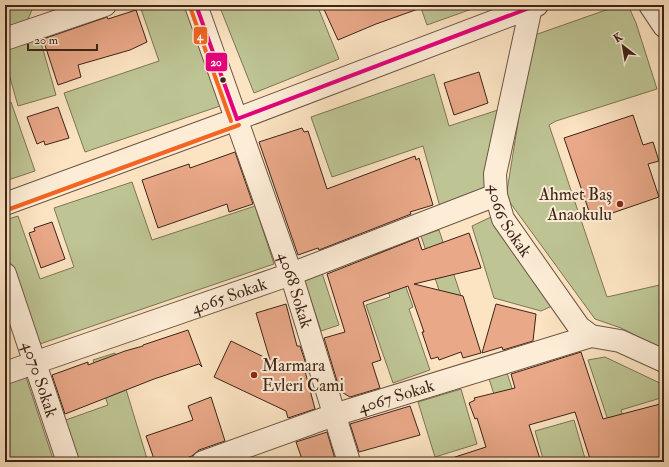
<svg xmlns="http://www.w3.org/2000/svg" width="669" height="467" font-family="'IM FELL Double Pica',serif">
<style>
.green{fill:#bec494;stroke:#7e7456}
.building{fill:#e9a888;stroke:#3d2419}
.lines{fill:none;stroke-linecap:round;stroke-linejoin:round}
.minor-casing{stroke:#6d5443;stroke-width:24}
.minor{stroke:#fdedd7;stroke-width:22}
.bus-1-casing{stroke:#fdedd7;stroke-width:7}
.bus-2-casing{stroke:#fdedd7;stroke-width:7}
.bus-1{stroke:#e5007d;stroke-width:4}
.bus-2{stroke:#f26522;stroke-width:4}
.bus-dot{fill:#3d2419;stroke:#fdedd7;stroke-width:1.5}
.poi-dot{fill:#8f2418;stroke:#fdedd7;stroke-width:1.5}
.labels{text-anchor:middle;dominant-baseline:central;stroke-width:4;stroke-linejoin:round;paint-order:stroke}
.poi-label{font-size:17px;fill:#3d2419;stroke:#fdedd7;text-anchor:end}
.street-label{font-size:17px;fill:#3d2419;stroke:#fdedd7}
.line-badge{stroke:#fdedd7;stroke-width:1.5}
.badge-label{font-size:11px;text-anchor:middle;font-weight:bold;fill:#fff}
</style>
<rect width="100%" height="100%" fill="#fce4c2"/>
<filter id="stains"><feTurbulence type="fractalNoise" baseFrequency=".005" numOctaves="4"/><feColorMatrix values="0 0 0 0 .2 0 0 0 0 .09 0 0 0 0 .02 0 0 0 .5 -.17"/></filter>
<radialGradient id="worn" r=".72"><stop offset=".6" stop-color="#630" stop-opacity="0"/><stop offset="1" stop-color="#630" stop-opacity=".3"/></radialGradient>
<!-- green -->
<g class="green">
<polygon points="5,5 34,5 26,24 5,30"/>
<polygon points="153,5 186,5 220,106 85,152 64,93 159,61 141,9"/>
<polygon points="219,5 317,5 339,59 254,93"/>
<polygon points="420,5 483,5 427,25"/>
<polygon points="620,5 628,5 636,23 657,89 556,121 549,125 607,297 664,284 664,350 621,328 595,319 506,197 532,36"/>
<polygon points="40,39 56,95 18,106 5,60 5,48"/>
<polygon points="434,74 449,126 504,108 486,190 440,207 423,146 332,177 311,117"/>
<polygon points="11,102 35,171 5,181 5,105"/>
<polygon points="132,182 152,240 255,206 274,264 37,345 5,252 5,220 18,216 40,279 74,267 54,208"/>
<polygon points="493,216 552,306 541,311 494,298 472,226"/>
<polygon points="439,230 461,296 443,302 421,236"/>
<polygon points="392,248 413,307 409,309 430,370 393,383 366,305 390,297 375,254"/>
<polygon points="322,273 339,325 321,331 304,279"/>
<polygon points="115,353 148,462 77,462 63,421 108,405 93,360"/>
<polygon points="605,357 664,385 664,397 621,410 637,462 622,462 588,360"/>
<polygon points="507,373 527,434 509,440 489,379"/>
<polygon points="26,377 54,462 5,462 5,384"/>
<polygon points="461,389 477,444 435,457 418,402"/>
<polygon points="574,420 586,462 544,462 535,431"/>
</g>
<!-- building -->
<g class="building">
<polygon points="322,5 420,5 421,8 376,24 338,40"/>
<polygon points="136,10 147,42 130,50 78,65 81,77 58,85 43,39 107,17 108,19"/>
<polygon points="479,72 488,103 454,115 444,83"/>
<polygon points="58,107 69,138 45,145 44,141 37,144 27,117"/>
<polygon points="633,115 643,145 653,142 659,161 648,164 659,197 592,220 564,138"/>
<polygon points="302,128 304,132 308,131 327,189 415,156 416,160 419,158 433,205 410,212 411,214 319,250 318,248 298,255 259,142"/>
<polygon points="235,152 253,204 229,212 227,204 158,228 142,180 189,164 190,168"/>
<polygon points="52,222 65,259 41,268 29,233 35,231 34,228"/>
<polygon points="469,233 481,268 414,284 463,296 481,353 463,358 461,352 439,360 438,357 431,359 422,332 424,332 408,286 363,302 381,360 372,363 380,388 350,397 340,391 324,338 345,332 327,274 418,238 422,250"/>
<polygon points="286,304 297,346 300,346 309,373 305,371 315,409 288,418 286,411 214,377 231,341 270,360 256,313"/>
<polygon points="496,304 536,314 533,341 503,350 502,347 482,353"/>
<polygon points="188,330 202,367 199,364 154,379 65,414 52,375 88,362 88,365 125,351 143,346 143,345"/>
<polygon points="581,352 603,419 664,403 664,456 643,462 591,462 575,412 529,425 541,462 452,462 452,458 486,447 477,418 475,419 469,403 475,400 474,398 515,388 511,374"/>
<polygon points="211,397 225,441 199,450 192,456 175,462 155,462 146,436 193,420 188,406"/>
<polygon points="410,406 420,435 359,452 350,424"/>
<polygon points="327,432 336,462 303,462 296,442"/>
</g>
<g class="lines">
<!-- minor casing -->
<g class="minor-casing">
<g id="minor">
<path id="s1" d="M 196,5 L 291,274 L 349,462"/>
<polyline points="650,5 664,26"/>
<path id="s2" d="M 531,7 L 495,174 L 496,195 L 503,219 L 579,327 L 591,336 L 620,341 L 664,361"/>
<polyline points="5,39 105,5"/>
<polyline points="5,204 237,119 537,5"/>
<path id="s3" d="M 5,274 L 68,462"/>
<path id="s4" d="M 5,373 L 291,274 L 496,195"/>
<path id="s5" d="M 203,462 L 334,415 L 591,336"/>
</g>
</g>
<!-- minor -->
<use href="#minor" class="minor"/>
<!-- bus-1 casing -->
<g class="bus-1-casing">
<g id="bus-1">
<polyline points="196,5 237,119"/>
<polyline points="237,119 537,5"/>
</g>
</g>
<!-- bus-2 casing -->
<g class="bus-2-casing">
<g id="bus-2">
<polyline points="190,7 231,121"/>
<polyline points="7,210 239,125"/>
</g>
</g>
<!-- bus-1 -->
<use href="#bus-1" class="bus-1"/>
<!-- bus-2 -->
<use href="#bus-2" class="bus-2"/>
</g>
<!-- markers -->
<circle class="bus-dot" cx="223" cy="80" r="3.5"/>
<g class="poi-dot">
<circle cx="620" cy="204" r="4"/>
<circle cx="254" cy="375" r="4"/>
</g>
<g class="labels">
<!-- poi labels -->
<g class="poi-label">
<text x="612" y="194">Ahmet Baş<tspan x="612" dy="20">Anaokulu</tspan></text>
<text x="262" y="365" text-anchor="start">Marmara<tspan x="262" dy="20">Evleri Cami</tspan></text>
</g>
<!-- street labels -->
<g class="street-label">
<text stroke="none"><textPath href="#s2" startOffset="221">4066 Sokak</textPath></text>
<text stroke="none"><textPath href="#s1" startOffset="302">4068 Sokak</textPath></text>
<text stroke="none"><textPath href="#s4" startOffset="237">4065 Sokak</textPath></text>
<text stroke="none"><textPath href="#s3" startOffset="111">4070 Sokak</textPath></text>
<text stroke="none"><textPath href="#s5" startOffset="204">4067 Sokak</textPath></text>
</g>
</g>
<g class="line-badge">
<rect x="193" y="26" width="15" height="19" rx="4" fill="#f26522"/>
<rect x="205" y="52" width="23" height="20" rx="4" fill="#e5007d"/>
</g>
<g class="badge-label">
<text x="200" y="40">4</text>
<text x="216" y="66">20</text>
</g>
<!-- margin -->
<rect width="669" height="467" fill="none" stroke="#fce4c2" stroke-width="20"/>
<rect x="6" y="6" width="657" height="455" fill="none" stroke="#3d2419" stroke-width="2"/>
<rect x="10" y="10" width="649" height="447" fill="none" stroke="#3d2419"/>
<!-- north arrow -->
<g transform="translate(623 46) rotate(329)" stroke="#fdedd7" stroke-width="3" paint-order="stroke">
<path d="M0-3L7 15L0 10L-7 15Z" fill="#3d2419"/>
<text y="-6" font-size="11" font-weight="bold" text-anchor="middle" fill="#3d2419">K</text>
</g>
<!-- scale -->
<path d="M28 44v6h69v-6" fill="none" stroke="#3d2419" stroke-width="2"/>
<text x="34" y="44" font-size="12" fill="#3d2419" stroke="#fdedd7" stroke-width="3" paint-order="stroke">20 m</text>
<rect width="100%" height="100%" filter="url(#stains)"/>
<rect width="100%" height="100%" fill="url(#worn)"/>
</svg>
